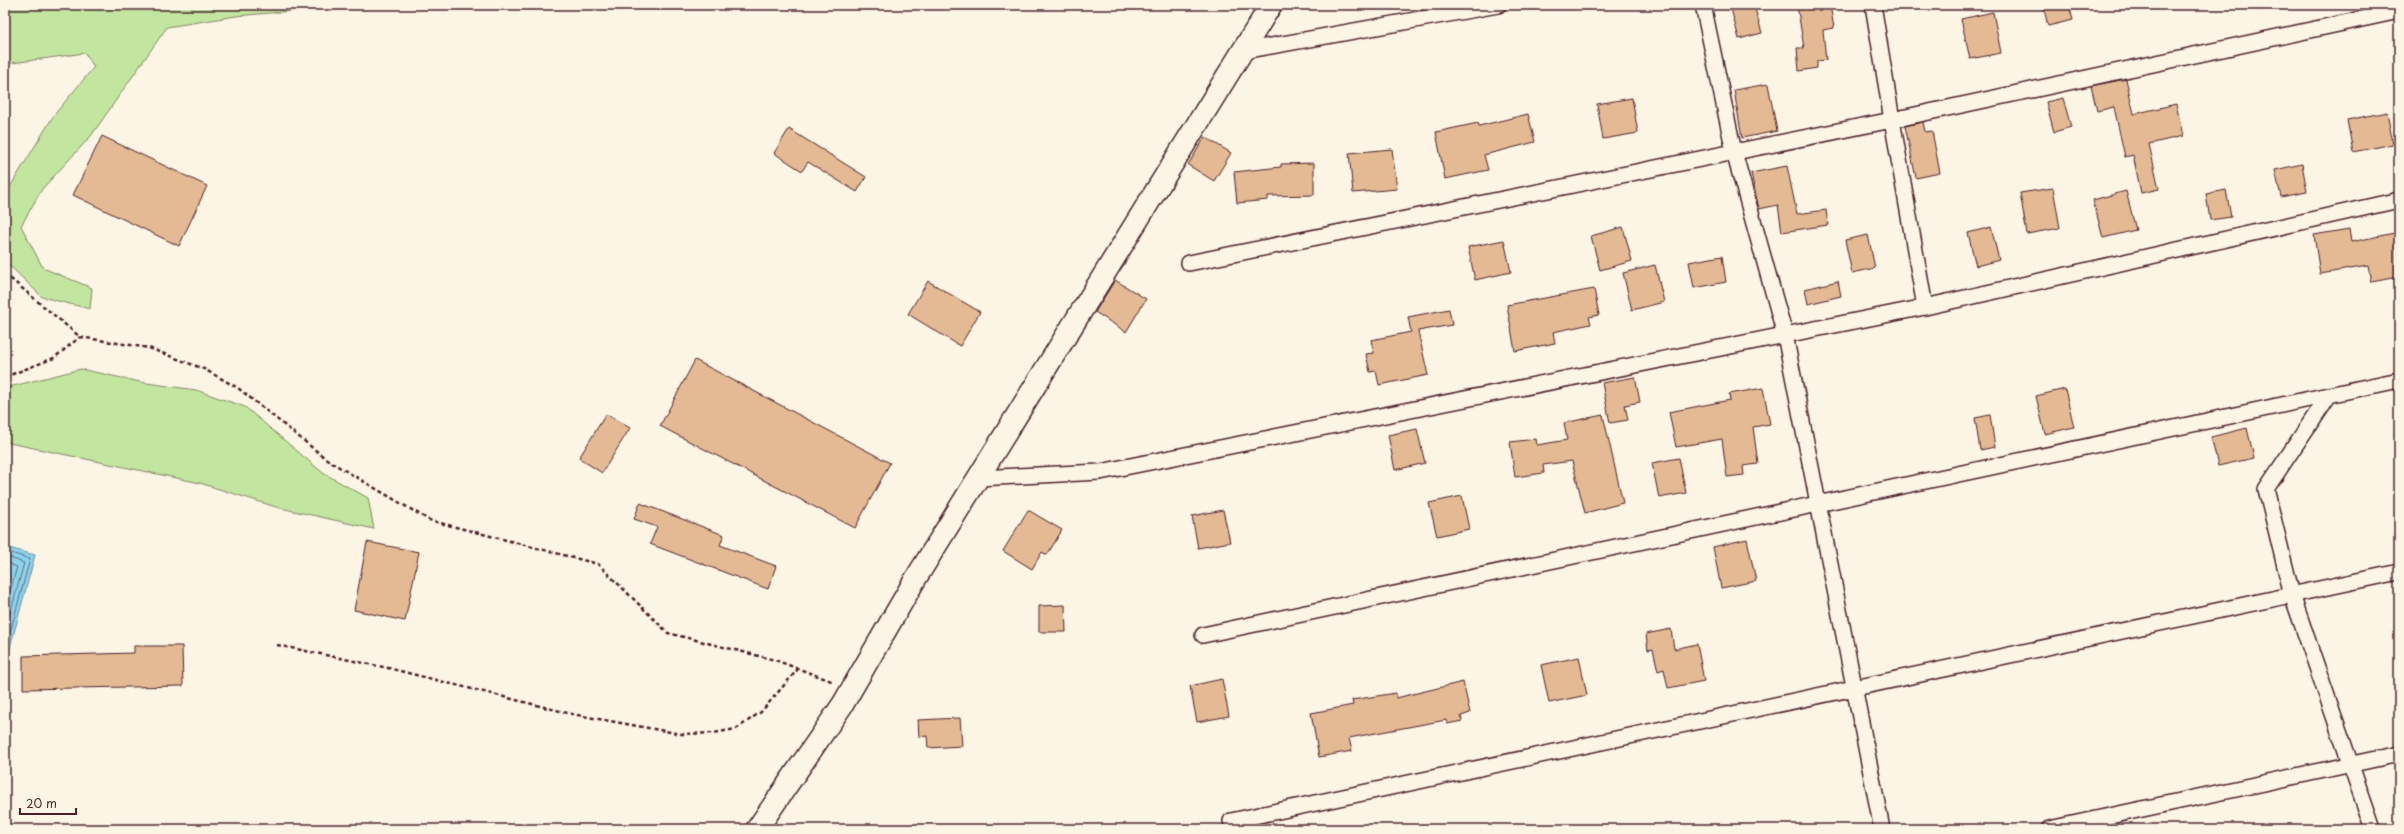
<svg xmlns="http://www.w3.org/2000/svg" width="2404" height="834" font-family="'Playpen Sans',sans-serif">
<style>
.green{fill:#c2e6a0;stroke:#868266}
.water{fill:#8cd4ed;stroke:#728c9f}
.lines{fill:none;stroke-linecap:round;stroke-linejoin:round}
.shore{stroke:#646779;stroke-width:1}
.building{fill:#e4ba94;stroke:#4a1f2b}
.street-casing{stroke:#4a1f2b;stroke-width:18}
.secondary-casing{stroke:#4a1f2b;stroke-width:24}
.path{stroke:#4a1f2b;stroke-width:2.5;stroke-dasharray:4 3;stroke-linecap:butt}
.street{stroke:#fcf5e5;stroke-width:15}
.secondary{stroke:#fcf5e5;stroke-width:21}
</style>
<rect width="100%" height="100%" fill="#fcf5e5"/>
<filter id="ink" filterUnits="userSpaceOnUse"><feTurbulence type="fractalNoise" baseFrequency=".025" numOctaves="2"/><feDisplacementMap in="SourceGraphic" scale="8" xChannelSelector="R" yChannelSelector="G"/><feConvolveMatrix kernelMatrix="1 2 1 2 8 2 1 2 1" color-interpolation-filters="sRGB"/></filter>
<g filter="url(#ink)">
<!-- green -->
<g class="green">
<polygon points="5,5 322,5 304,10 236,16 167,27 91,136 42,189 21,226 43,268 92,288 90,309 42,297 5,261 5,195 54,115 94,67 85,53 5,64"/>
<polygon points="81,369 140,382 196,390 245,407 323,473 368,498 374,529 276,507 200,483 5,442 5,388"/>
</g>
<!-- water -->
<polygon class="water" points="5,547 35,555 5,666"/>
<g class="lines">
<!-- shore -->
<g class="shore">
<polyline points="5,551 30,559 5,651"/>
<polyline points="5,556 24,563 5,632"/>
<polyline points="5,562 17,567 5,609"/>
</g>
</g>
<!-- building -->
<g class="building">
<polygon points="1730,5 1754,5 1762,33 1739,39"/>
<polygon points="1797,5 1830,5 1834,28 1823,30 1826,60 1817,61 1817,68 1799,71 1797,48 1804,48"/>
<polygon points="2043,5 2069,5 2073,20 2048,26"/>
<polygon points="1993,12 2001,53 1970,59 1961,19"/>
<polygon points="2126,79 2134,114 2176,104 2183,136 2149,144 2159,189 2141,193 2133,155 2125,157 2114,107 2097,111 2091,86"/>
<polygon points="1768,84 1777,131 1742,138 1734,90"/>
<polygon points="1632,98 1638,133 1603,139 1597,104"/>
<polygon points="2063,98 2071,127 2054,132 2046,102"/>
<polygon points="2387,112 2393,144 2353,152 2347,120"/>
<polygon points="1528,114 1535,142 1484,155 1488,170 1445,179 1436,132 1478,123 1479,126"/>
<polygon points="1923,122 1925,132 1932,131 1940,173 1916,178 1905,126"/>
<polygon points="789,129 866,177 857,192 808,162 802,171 774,153"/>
<polygon points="102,136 207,186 179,246 73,195"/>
<polygon points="1205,137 1231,153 1214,181 1188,165"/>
<polygon points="1392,149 1397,189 1353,193 1349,153"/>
<polygon points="1314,163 1314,195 1268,196 1268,200 1237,203 1234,172 1281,167 1281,164"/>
<polygon points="2302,164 2307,192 2281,197 2275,170"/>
<polygon points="1787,166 1797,214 1826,210 1828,225 1782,232 1778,205 1759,209 1751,173"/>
<polygon points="2053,188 2060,228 2027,234 2020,193"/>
<polygon points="2226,190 2231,217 2210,220 2206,194"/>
<polygon points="2126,191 2136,230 2103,238 2093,200"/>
<polygon points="1623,227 1632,261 1600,270 1591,236"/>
<polygon points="1991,227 1999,260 1976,266 1968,233"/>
<polygon points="2349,229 2351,242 2399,232 2399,277 2371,282 2368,266 2320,274 2314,235"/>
<polygon points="1868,235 1875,268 1852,273 1845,240"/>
<polygon points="1504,240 1511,272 1475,280 1468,247"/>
<polygon points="1722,256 1726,282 1694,288 1689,262"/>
<polygon points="1655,265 1664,302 1632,310 1623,273"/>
<polygon points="1115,280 1146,299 1126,332 1095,312"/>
<polygon points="928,281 980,312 960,346 908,314"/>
<polygon points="1838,281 1841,296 1808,304 1805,289"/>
<polygon points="1594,289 1599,315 1589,317 1591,324 1553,332 1555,343 1515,351 1507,305"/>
<polygon points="1449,309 1452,325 1418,331 1428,375 1379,385 1376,371 1370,372 1366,354 1374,353 1371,340 1411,332 1408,317"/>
<polygon points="695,360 890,463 855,528 660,426"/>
<polygon points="1635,377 1640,402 1625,405 1628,420 1610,423 1602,383"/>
<polygon points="1763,388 1770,424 1753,427 1758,464 1743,466 1744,475 1727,477 1722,439 1676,447 1669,412 1730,400 1729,394"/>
<polygon points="2065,389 2074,427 2045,434 2036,396"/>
<polygon points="606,414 630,428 602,473 579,458"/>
<polygon points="1603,415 1623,503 1585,513 1572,461 1543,465 1544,473 1515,477 1510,442 1536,439 1537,445 1567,440 1564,423"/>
<polygon points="1990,415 1995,447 1980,450 1975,418"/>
<polygon points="2247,428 2254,458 2218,466 2211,437"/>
<polygon points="1417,429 1425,463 1395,470 1388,435"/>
<polygon points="1679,458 1686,493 1659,498 1652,463"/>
<polygon points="1462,496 1469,529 1437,536 1429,503"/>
<polygon points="640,503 724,535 720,545 776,566 768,589 650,544 657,527 634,519"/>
<polygon points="1028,510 1062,530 1047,555 1042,552 1032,569 1003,551"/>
<polygon points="1223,510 1230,542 1198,548 1192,516"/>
<polygon points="1747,539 1756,581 1721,588 1713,547"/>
<polygon points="367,542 419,552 405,621 354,610"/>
<polygon points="1065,605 1066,632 1039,632 1039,606"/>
<polygon points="1671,629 1674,649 1697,644 1704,681 1668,688 1664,669 1658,671 1653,649 1648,650 1646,634"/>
<polygon points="134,646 182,646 183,686 23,689 23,656 134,653"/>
<polygon points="1579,657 1587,695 1549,703 1541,665"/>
<polygon points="1222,679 1229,716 1197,722 1190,686"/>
<polygon points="1463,682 1470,713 1461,716 1462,721 1447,724 1446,720 1349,738 1352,751 1319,757 1311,713 1353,705 1352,700 1396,693 1396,698"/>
<polygon points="960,718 962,746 928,748 927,736 919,737 918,720"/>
</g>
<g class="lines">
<!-- street casing -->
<g class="street-casing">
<g id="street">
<polyline points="1703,5 1734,152 1785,335 1882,829"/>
<polyline points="1873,5 1892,120 2399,11"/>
<polyline points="1243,51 1498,5"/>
<polyline points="1189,263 1892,120 1925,307"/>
<polyline points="2329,395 2266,489 2292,595 2373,829"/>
<polyline points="978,478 1100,472 1925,307 2399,200"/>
<polyline points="1203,635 2399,380"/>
<polyline points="1235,829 1231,821 2399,572"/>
<polyline points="2049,829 2399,754"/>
</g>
</g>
<!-- secondary casing -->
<g class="secondary-casing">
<polyline id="secondary" points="757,829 843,704 916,578 1271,5"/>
</g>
<!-- path -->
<g class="path">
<polyline points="5,274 80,337 149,348 204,369 238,388 329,461 429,520 598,564 668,633 775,660 834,682"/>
<polyline points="5,377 54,358 80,337"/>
<polyline points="277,645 388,668 572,714 681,734 714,733 736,729 761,712 798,669"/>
</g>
<!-- street -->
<use href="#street" class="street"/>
<!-- secondary -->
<use href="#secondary" class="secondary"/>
</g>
</g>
<!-- margin -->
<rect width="2404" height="834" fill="none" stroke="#fcf5e5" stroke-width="20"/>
<rect x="10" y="10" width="2384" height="814" fill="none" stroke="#4a1f2b" stroke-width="1.5" filter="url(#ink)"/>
<!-- scale -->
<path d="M20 808v6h56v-6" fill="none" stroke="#4a1f2b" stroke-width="2"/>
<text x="26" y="808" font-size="12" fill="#4a1f2b" stroke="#fcf5e5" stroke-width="3" paint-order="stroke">20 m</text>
</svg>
